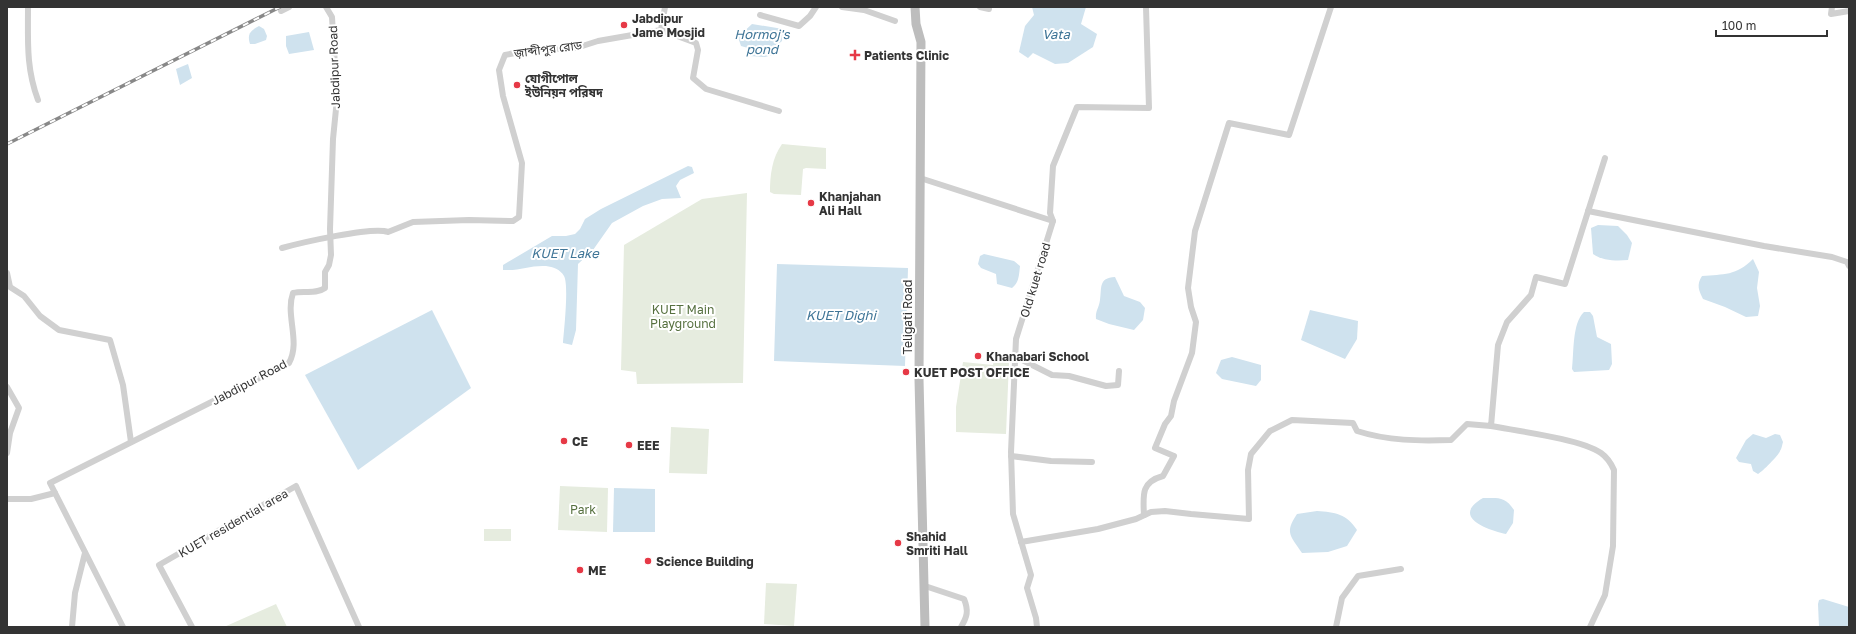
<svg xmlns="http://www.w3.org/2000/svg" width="1856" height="634" font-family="'Golos Text','Noto Sans Bengali',sans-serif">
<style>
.green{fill:#e6ecdf}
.water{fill:#cfe2ee}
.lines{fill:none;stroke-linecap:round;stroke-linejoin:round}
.minor{stroke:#d0d0d0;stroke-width:6}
.secondary{stroke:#bdbdbd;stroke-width:9}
.rail-casing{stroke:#888;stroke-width:3.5}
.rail{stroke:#fff;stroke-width:2;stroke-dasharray:6;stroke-linecap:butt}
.poi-dot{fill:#e63946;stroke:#fff;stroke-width:1.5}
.labels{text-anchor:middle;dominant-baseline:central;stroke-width:4;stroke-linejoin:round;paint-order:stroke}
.poi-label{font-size:12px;font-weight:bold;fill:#333;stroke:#fff;text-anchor:start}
.street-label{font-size:12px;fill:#333;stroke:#fff}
.park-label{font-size:12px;fill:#56703f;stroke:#fff}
.water-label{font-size:13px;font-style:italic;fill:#3f7597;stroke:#fff}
</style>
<rect width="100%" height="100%" fill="#fff"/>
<!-- green -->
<g class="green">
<path d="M 782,144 L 826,148 L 826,169 L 806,168 L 803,169 L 801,195 L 774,194 L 770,192 C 770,175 772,158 782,144 Z"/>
<polygon points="747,193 743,383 637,384 636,372 621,370 624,245 702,199"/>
<polygon points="994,360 1009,362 1006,434 956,432 956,407 963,362 993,365"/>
<polygon points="671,427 709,429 707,474 669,473"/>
<polygon points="560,486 608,488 607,532 558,530"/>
<rect x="484" y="529" width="27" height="12"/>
<polygon points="766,583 797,584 794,626 764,624"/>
<polygon points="276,604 287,627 224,627"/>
</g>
<!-- water -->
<g class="water">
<polygon points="1032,7 1086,7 1081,24 1097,34 1093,47 1068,63 1055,64 1033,53 1028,58 1019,52 1025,26 1034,15"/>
<polygon points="752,24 783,29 782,41 777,45 776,54 765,57 749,56 748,48 741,46 738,37"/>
<path d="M 259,26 L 264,29 L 267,36 L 266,40 L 255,44 L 250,44 C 247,34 250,31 259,26 Z"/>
<polygon points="309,32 314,50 289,54 286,46 286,36"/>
<polygon points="188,64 192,78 180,85 176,69"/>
<path d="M 688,166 L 692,167 L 694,173 L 680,180 L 676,186 L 681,198 L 662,199 L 643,206 L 612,223 L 593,250 L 578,264 L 576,330 L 572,345 L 563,343 C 564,330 569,285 564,276 C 560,269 553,267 546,266 C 531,265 519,271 503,270 L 503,265 L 552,236 L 566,236 L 575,234 L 580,229 L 585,219 L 601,209 Z"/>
<path d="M 1598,225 L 1618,226 L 1627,235 L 1632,243 L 1628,260 C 1617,261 1603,261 1593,254 L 1591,228 Z"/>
<path d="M 984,254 L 1014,261 L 1020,266 C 1019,275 1019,283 1012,288 L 997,284 L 996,274 L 981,268 L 978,264 L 980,256 Z"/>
<path d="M 1753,259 L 1759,272 L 1757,288 L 1760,306 L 1758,316 L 1746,317 L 1725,307 L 1703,299 C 1699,291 1696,285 1702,276 C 1724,274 1736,276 1753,259 Z"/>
<polygon points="777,264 908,268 905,366 774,361"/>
<path d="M 1115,277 L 1124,296 L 1140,302 L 1145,308 L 1143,320 L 1134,330 L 1109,324 L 1096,319 C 1095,311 1099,308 1100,300 C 1102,288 1098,278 1115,277 Z"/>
<polygon points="432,310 471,388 358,470 305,375"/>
<polygon points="1310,310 1358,321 1357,339 1345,359 1301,340"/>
<path d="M 1584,312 L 1590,312 L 1593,316 L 1597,337 L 1611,344 L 1612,364 L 1609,370 L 1574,372 L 1572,369 C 1574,353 1572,323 1584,312 Z"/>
<polygon points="1232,357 1261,365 1261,380 1256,386 1222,379 1216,373 1221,360"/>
<path d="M 1753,434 L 1766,438 L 1775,434 L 1780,435 L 1783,442 C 1782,445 1782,448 1780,451 C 1779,455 1762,472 1758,474 L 1753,471 L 1751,464 L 1739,462 L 1736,458 L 1746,440 Z"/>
<polygon points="614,488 655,489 655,532 613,532"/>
<path d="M 1483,498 C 1498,498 1505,496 1514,510 L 1513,523 L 1506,534 C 1488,530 1450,517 1483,498 Z"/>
<path d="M 1317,511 C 1335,512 1347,514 1357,530 L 1347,546 L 1328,552 L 1302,553 C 1291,536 1284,533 1297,514 Z"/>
<polygon points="1823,599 1849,607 1849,627 1819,627 1818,604 1819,600"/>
</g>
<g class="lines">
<!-- minor -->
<g class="minor">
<path d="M 28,7 C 28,41 26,68 38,100"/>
<polyline points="280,7 281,11 289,7"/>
<polyline points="842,7 864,10 895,21"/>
<polyline points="980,7 989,9"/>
<polyline points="1832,7 1831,14 1849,11"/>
<polyline points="760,15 799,26 810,16 816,7"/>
<polyline points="661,30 696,43 698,50 693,78 706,89 779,111"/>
<polyline points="920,178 1053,221"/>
<polyline points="1588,211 1764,246 1832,257 1847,262 1849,266"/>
<path d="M 282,248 C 300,243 373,226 388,232 L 413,222 L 469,220 L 513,221 L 519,217 L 522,163 L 503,96 L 499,70 L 505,55 L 530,50 L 576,48 L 598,41 L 661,30 L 665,7"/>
<polyline points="7,273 10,287 24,296 40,316 59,330 110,340 123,385 131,442"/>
<polyline points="1016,357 1052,375 1069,376 1106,386 1118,385 1119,371"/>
<polyline points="7,387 19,408 10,433 7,453"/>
<path d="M 1491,426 C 1517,431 1581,439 1601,453 C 1608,458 1611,463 1614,470 L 1613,546 L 1605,595 L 1590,627"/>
<polyline points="1011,456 1051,461 1092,462"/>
<polyline points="7,499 31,499 55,493"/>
<path d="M 1144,515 C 1143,495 1141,482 1163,476 L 1174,456 L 1155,448 L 1165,424 L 1171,416 L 1174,401 L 1192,353 L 1196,322 L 1191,307 L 1188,288 L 1195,231 L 1229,123 L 1289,135 L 1331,7"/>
<path d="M 1021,542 L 1098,529 L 1136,519 L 1151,512 L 1165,511 L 1191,514 L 1249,519 L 1248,470 L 1251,454 L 1270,431 L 1292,420 L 1353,423 L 1357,431 C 1388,441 1419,441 1451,440 L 1467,424 L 1491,426 L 1498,345 L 1507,322 L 1531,295 L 1536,277 L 1565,284 L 1605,158"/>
<path d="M 925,586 L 964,599 C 969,611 967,617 961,627"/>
<polyline points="72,627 75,593 85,553"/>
<path d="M 123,627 L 50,483 L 289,363 C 301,342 285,315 293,293 C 304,290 315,295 325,288 L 325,272 L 329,265 L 331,255 L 330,229 L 333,139 L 337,99 L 332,17 L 326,7"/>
<polyline points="192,627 159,565 296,486 359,627"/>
<polyline points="1037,627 1036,618 1027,588 1031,575 1013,514 1011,452 1016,339 1053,221 1050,213 1053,166 1077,107 1149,108 1146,7"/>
<polyline points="1336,627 1342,598 1358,576 1401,569"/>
</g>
<!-- secondary -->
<polyline class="secondary" points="915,7 916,24 921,42 919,379 925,627"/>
<!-- rail casing -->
<g class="rail-casing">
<polyline id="rail" points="7,144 280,7"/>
</g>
<!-- rail -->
<use href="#rail" class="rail"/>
</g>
<!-- markers -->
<g class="poi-dot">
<circle cx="624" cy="25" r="4"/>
<path d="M853 49h4v4h4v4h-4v4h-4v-4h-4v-4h4z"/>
<circle cx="517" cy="85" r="4"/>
<circle cx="811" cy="203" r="4"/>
<circle cx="978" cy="356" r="4"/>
<circle cx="906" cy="372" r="4"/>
<circle cx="564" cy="441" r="4"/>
<circle cx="629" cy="445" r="4"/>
<circle cx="898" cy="543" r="4"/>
<circle cx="648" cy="561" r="4"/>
<circle cx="580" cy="570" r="4"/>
</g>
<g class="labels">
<!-- poi labels -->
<g class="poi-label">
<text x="632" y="18">Jabdipur<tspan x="632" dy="14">Jame Mosjid</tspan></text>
<text x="864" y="55">Patients Clinic</text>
<text x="525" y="78">যোগীপোল<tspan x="525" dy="14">ইউনিয়ন পরিষদ</tspan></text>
<text x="819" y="196">Khanjahan<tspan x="819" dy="14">Ali Hall</tspan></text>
<text x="986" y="356">Khanabari School</text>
<text x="914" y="372">KUET POST OFFICE</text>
<text x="572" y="441">CE</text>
<text x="637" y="445">EEE</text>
<text x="906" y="536">Shahid<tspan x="906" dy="14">Smriti Hall</tspan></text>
<text x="656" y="561">Science Building</text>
<text x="588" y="570">ME</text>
</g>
<!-- street labels -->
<g class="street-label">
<text transform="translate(548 49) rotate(-7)">জ়াব্দীপুর রোড</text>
<text transform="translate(334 67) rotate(-92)">Jabdipur Road</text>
<text transform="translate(1035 280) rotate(-73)">Old kuet road</text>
<text transform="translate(907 317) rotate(-90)">Teligati Road</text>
<text transform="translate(249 382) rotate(-28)">Jabdipur Road</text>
<text transform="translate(233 523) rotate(-30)">KUET residential area</text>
</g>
<!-- park labels -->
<g class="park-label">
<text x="683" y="309">KUET Main<tspan x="683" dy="14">Playground</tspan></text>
<text x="583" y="509">Park</text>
</g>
<!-- water labels -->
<g class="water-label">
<text x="762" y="34">Hormoj's<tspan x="762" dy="15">pond</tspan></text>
<text x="1056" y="34">Vata</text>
<text x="565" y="253">KUET Lake</text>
<text x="841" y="315">KUET Dighi</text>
</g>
</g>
<!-- border -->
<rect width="1856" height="634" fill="none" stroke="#333333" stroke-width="16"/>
<!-- scale -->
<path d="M1716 30v6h111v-6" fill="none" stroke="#333333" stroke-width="2"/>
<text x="1722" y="30" font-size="12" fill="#333333" stroke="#ffffff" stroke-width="3" paint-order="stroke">100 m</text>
</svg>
